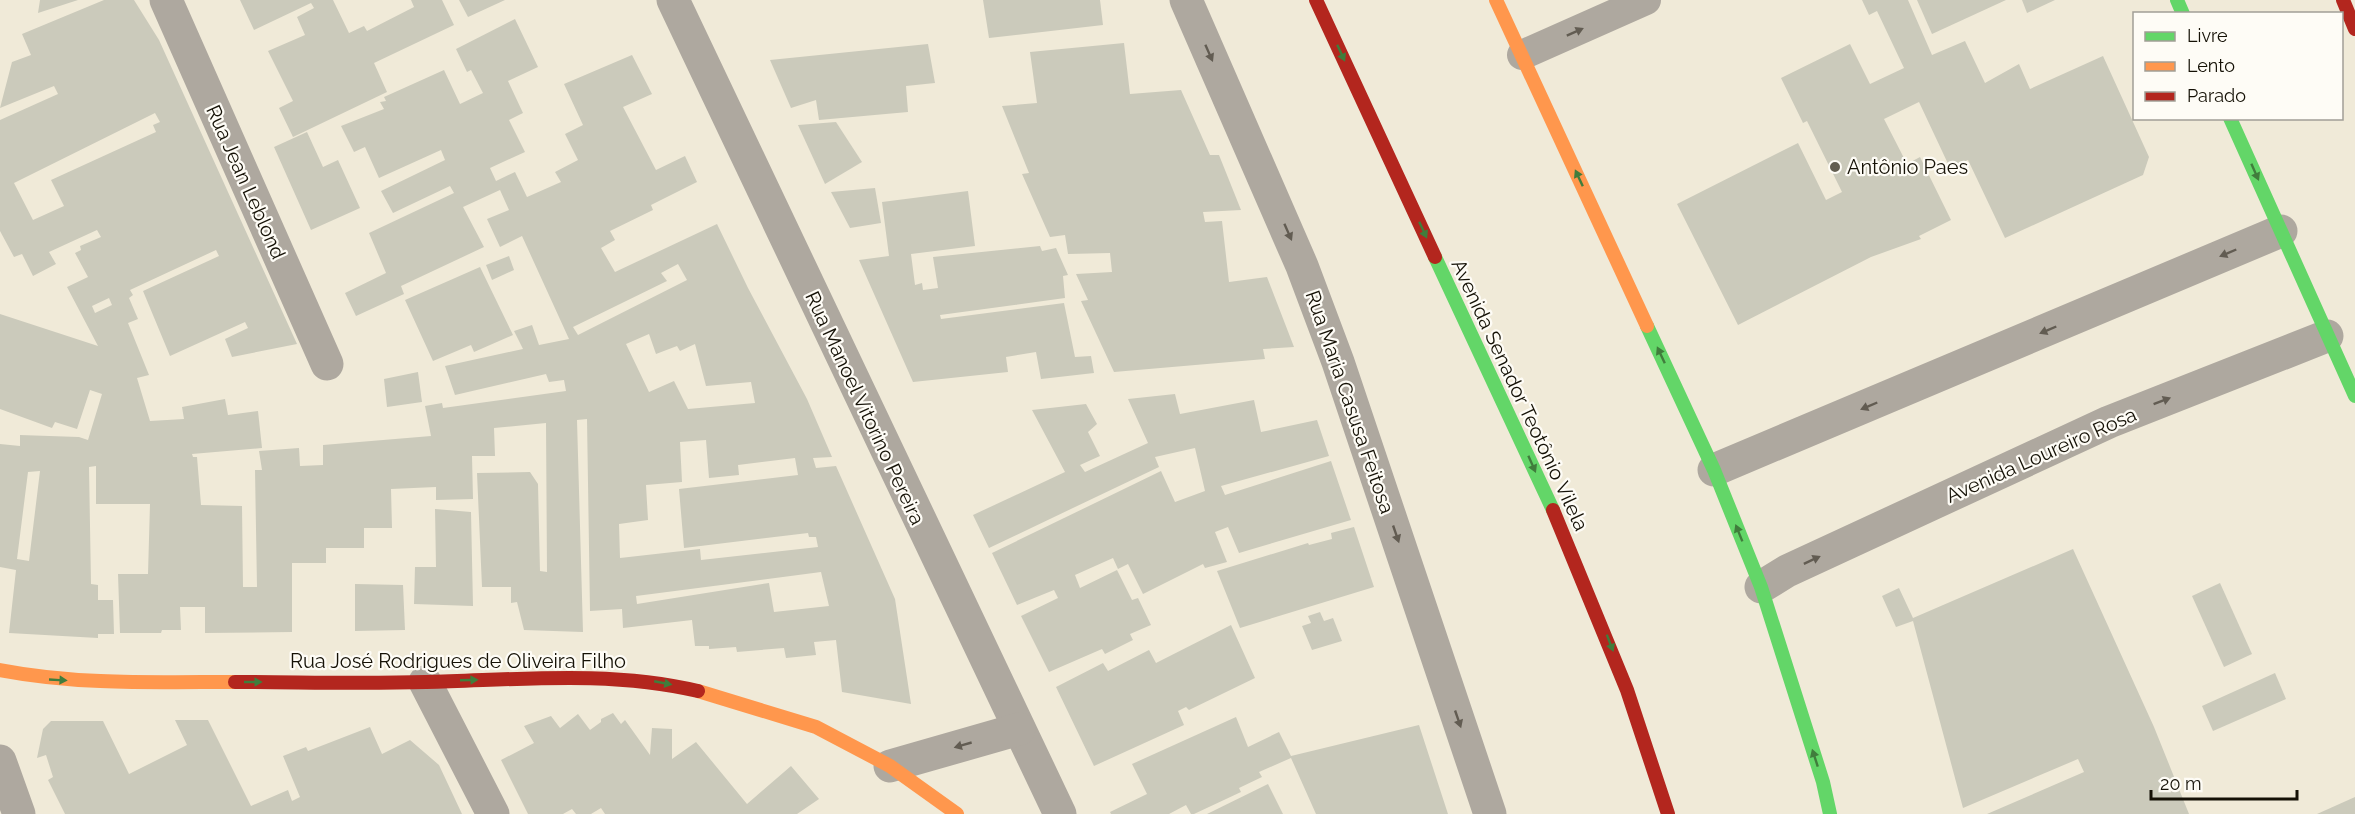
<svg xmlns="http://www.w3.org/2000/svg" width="2355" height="814" font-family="Raleway,sans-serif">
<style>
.building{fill:#cbcabb;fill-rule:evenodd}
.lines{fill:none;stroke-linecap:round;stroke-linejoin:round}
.lane{stroke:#aea89f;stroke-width:30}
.street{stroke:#aea89f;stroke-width:33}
.fast{stroke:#63d668;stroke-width:14}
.slow{stroke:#ff974d;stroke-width:14}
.jam{stroke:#b3261e;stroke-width:14}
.oneway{fill:#625c52}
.oneway2{fill:#407d3c}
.poi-dot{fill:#625d50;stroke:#fefcf6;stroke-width:2}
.labels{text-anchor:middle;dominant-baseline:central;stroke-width:4.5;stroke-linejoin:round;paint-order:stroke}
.poi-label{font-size:20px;fill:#151106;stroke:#fefcf6;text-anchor:start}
.street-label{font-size:20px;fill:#151106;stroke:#fefcf6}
</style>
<rect width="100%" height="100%" fill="#f0ead8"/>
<!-- building -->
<g class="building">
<polygon points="40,0 78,0 38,13"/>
<path d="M 104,0 L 134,0 L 159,40 L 297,344 L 232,357 L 225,339 L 248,328 L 245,322 L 170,356 L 143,291 L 219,256 L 216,250 L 130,290 L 133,295 L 129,298 L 138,319 L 128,323 L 149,375 L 137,378 L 150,421 L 184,419 L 182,407 L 225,399 L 228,415 L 258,411 L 262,448 L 192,454 L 193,457 L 197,457 L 201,505 L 242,506 L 243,587 L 257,587 L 255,470 L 262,470 L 259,451 L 299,448 L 300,466 L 323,465 L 323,445 L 431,436 L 425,406 L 442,403 L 443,408 L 566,391 L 564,380 L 549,382 L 546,374 L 455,395 L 445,366 L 523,349 L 514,331 L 532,325 L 539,345 L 569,339 L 522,236 L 500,247 L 487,219 L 509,210 L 500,190 L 463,207 L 484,247 L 401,286 L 404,294 L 356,316 L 345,293 L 386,273 L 369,233 L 454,193 L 450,186 L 393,213 L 381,191 L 445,160 L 441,150 L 379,178 L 365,147 L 354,152 L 341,126 L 384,109 L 380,102 L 386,101 L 384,97 L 444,70 L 460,104 L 483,93 L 471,70 L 467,72 L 456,49 L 515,19 L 538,67 L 508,81 L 523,113 L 509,120 L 525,152 L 490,168 L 496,181 L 515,172 L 527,197 L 561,182 L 555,172 L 578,160 L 565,134 L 583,125 L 564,84 L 632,55 L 652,94 L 623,107 L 656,170 L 685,156 L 697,182 L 651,205 L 653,210 L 610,231 L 615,240 L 601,248 L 615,272 L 717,224 L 748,288 L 807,399 L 832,457 L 813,458 L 816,468 L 836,466 L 895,599 L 911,704 L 842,692 L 836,640 L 814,642 L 816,655 L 786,658 L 784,648 L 737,652 L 736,647 L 709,649 L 709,646 L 695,646 L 692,620 L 623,628 L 622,609 L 590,611 L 587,419 L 577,420 L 583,632 L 524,630 L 517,602 L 511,603 L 511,587 L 482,587 L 477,473 L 530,472 L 538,484 L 540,571 L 547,572 L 546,423 L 494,428 L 495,456 L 472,456 L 473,499 L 436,500 L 436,487 L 391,489 L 392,528 L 364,528 L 364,548 L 326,548 L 326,563 L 292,563 L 292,632 L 205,633 L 205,607 L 180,607 L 181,630 L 162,630 L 161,633 L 120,633 L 118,574 L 148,574 L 150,504 L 96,504 L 96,466 L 89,467 L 91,584 L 98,585 L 98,600 L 113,600 L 114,634 L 98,634 L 98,638 L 9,633 L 16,570 L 0,567 L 0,444 L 20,446 L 20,435 L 79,437 L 88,440 L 102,394 L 90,390 L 77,429 L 55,422 L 52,428 L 0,409 L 0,314 L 98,346 L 67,287 L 88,277 L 75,253 L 81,250 L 80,246 L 101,237 L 97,230 L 49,252 L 56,264 L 33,276 L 22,254 L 14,257 L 0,231 L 0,120 L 58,94 L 54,86 L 0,108 L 12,62 L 31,55 L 22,34 ZM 155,113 L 160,122 L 153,125 L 156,132 L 51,180 L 64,206 L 33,220 L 14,183 ZM 678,264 L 687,280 L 578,335 L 573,327 L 667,281 L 661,273 ZM 109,298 L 112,305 L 95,313 L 92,306 ZM 649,334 L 656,354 L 677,346 L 680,351 L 695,344 L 706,386 L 751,382 L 755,403 L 688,409 L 674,381 L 649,392 L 626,344 ZM 706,440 L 709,478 L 739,475 L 738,465 L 795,458 L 798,475 L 679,489 L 684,548 L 808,533 L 809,537 L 816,537 L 818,547 L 701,560 L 700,549 L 620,558 L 619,524 L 648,520 L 646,485 L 682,482 L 680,442 ZM 40,471 L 29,561 L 17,559 L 28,472 ZM 821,572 L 829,606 L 774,612 L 769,583 L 637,604 L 636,596 Z"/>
<polygon points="240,0 333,0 349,33 364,26 367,31 414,7 411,0 442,0 454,25 374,63 387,92 293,137 279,108 293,101 268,51 305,35 297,17 314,8 311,3 254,30"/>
<polygon points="459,0 505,0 468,17"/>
<polygon points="983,0 1100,0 1103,25 989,38"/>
<polygon points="1862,0 1908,0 1932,55 1965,41 1985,83 2019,64 2030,89 2103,56 2149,157 2143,175 2005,238 1968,160 1950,168 1919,102 1884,119 1907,164 1920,157 1951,220 1919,236 1921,239 1871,257 1738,325 1677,204 1798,143 1826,200 1842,192 1807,121 1803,123 1781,78 1850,44 1870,84 1904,68 1877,11 1869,15"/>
<polygon points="1917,0 2006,0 1932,34"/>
<polygon points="2022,0 2055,0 2027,13"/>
<polygon points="1124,43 1130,94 1181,90 1210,155 1219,155 1241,210 1203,212 1205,222 1222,221 1229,282 1267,277 1294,347 1263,349 1265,359 1114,372 1081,301 1088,300 1076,274 1112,272 1110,253 1068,254 1065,235 1050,237 1022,174 1029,173 1002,106 1037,103 1030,52"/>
<polygon points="928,44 935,83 906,86 908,112 819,120 816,100 791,108 770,60"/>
<polygon points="836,122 862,162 825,184 798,125"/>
<polygon points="307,132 323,167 338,160 360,208 311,230 274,147"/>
<polygon points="875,188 881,223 850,228 831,192"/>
<polygon points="968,191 975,246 911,254 915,285 922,283 923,290 938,288 933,257 1040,246 1042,251 1056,248 1068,275 1063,276 1065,298 940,315 941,319 1064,303 1075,357 1091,356 1094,373 1041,379 1036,352 1006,357 1008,372 913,382 859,260 889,256 882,202"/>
<polygon points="509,256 514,270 492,280 486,265"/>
<polygon points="480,267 513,335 474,352 471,345 433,361 405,300"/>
<polygon points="418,372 422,402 387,407 384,379"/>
<polygon points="1175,394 1180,414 1254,400 1261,432 1317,420 1329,456 1221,486 1225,495 1331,461 1351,520 1239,553 1228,527 1215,532 1227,562 1205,568 1203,564 1143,594 1128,564 1118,569 1113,558 1075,575 1080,588 1117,570 1132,600 1138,598 1151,625 1130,634 1133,640 1105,654 1102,649 1049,672 1021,616 1058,598 1054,590 1017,605 992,553 1161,471 1175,502 1205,491 1195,448 1155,457 1159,467 989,548 973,515 1065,472 1032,410 1086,404 1097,424 1088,432 1100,456 1080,465 1085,472 1148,443 1128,399"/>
<polygon points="435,509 471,512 473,606 414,604 415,567 436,567"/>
<polygon points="1354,527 1374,587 1240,628 1217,571 1308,543 1309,545 1332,539 1331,533"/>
<polygon points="2073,549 2154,727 2189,814 1987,814 2084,772 2078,759 1963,808 1913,621 1896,627 1882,596 1899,588 1913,618"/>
<polygon points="2220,583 2252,654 2224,667 2192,596"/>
<polygon points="355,584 403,585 405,630 355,631"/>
<polygon points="1320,612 1324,621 1333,618 1342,641 1312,650 1302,626 1311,623 1308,616"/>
<polygon points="1231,625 1255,678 1189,710 1186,707 1178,711 1184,725 1094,766 1056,687 1103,663 1108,671 1149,650 1156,663"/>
<polygon points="2275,673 2286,699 2213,731 2202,706"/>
<polygon points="613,713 621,724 625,720 650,755 652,728 672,729 672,759 696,742 747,804 791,766 819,799 797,814 605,814 601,808 591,814 576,814 572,809 563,814 528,814 501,760 534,743 524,726 551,716 560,728 578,714 590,730 601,722 601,719"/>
<polygon points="1236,717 1248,747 1279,732 1291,756 1419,725 1448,814 1316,814 1291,758 1259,772 1262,777 1239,788 1241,792 1194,814 1191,814 1186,805 1169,814 1111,814 1110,812 1147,794 1132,764"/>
<polygon points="175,720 208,720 251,806 288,790 292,801 300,797 283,756 306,747 308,751 370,727 382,754 410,740 439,765 462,814 65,814 48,780 53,777 46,755 37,758 43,729 51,721 103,721 129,774 187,745"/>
<polygon points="1268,784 1283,814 1207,814"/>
<polygon points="2355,797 2355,814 2317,814"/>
</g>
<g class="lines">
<!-- lane -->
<polyline class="lane" points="1522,55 1646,0"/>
<!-- street -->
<g class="street">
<polyline points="166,0 327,364"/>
<polyline points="673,0 1060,814"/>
<polyline points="1186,0 1302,266 1338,362 1490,814"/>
<polyline points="1714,470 2281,231"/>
<polyline points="1761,587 1787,571 2109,422 2327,336"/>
<polyline points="425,682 493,814"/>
<polyline points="0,761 19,814"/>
<polyline points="890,766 1019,729"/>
</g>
<!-- fast -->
<g class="fast">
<polyline points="2177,0 2183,14"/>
<polyline points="2230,118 2355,396"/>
<polyline points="1435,257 1553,510"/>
<polyline points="1647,326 1714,470 1761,587 1823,782 1830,814"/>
</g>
<!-- slow -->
<g class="slow">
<polyline points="1496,0 1647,326"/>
<path d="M 0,670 C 78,685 156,682 235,682"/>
<polyline points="698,691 816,727 890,766 957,814"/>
</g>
<!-- jam -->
<g class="jam">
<polyline points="1316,0 1435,257"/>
<polyline points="2343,0 2355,29"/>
<polyline points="1553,510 1627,690 1668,814"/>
<path d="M 235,682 C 298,682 362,684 426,682 C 518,680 608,670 698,691"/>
</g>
</g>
<!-- one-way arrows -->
<defs><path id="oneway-solid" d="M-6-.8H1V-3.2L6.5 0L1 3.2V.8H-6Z" transform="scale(1.5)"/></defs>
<g class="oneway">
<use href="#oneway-solid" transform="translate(1575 32) rotate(-24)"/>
<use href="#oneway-solid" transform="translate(1209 53) rotate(66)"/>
<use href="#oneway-solid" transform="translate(1288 232) rotate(66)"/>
<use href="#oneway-solid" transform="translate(2228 253) rotate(157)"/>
<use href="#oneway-solid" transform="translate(2048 330) rotate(157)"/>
<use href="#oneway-solid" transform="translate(2162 401) rotate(-21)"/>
<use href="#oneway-solid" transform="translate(1869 406) rotate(157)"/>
<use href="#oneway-solid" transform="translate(1396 534) rotate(71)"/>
<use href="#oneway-solid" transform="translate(1812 560) rotate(-25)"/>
<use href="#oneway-solid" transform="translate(1458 719) rotate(71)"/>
<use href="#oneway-solid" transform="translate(963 745) rotate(164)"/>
</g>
<g class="oneway2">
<use href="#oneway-solid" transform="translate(1341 53) rotate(65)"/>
<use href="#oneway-solid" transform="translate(2255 172) rotate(66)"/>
<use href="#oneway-solid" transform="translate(1579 178) rotate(-115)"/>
<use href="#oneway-solid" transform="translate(1423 230) rotate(65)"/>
<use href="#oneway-solid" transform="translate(1661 355) rotate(-115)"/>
<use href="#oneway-solid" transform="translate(1532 464) rotate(66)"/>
<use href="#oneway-solid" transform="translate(1739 533) rotate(-112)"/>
<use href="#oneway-solid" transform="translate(1610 643) rotate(69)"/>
<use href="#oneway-solid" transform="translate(58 680) rotate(3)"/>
<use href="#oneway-solid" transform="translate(469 680) rotate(-2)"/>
<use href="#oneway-solid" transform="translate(253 682)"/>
<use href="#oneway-solid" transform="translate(663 683) rotate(11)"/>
<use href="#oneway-solid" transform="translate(1815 758) rotate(-108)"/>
</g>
<!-- markers -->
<circle class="poi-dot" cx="1835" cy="167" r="6"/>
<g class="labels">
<!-- poi labels -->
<g class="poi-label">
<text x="1847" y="167">Antônio Paes</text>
</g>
<!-- street labels -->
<g class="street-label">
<text transform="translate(246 182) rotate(66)">Rua Jean Leblond</text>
<text transform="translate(1520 395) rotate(65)">Avenida Senador Teotônio Vilela</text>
<text transform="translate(1350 402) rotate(71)">Rua Maria Casusa Feitosa</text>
<text transform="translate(865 408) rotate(65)">Rua Manoel Vitorino Pereira</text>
<text transform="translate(2041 455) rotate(-24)">Avenida Loureiro Rosa</text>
<text x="458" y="661">Rua José Rodrigues de Oliveira Filho</text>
</g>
</g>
<!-- legend -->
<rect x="2133" y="12" width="210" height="108" fill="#fefcf6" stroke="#a19e96" stroke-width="1.5"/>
<rect x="2145" y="32" width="30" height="9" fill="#63d668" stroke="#a19e96" stroke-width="1.5"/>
<text x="2187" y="42" font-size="18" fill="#151106">Livre</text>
<rect x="2145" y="62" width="30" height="9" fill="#ff974d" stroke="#a19e96" stroke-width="1.5"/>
<text x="2187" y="72" font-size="18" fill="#151106">Lento</text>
<rect x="2145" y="92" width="30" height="9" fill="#b3261e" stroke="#a19e96" stroke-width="1.5"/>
<text x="2187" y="102" font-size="18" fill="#151106">Parado</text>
<!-- scale -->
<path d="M2151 790v9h146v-9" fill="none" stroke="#151106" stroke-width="3"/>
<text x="2160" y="790" font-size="18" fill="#151106" stroke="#fefcf6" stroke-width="4.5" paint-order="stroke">20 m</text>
</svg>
